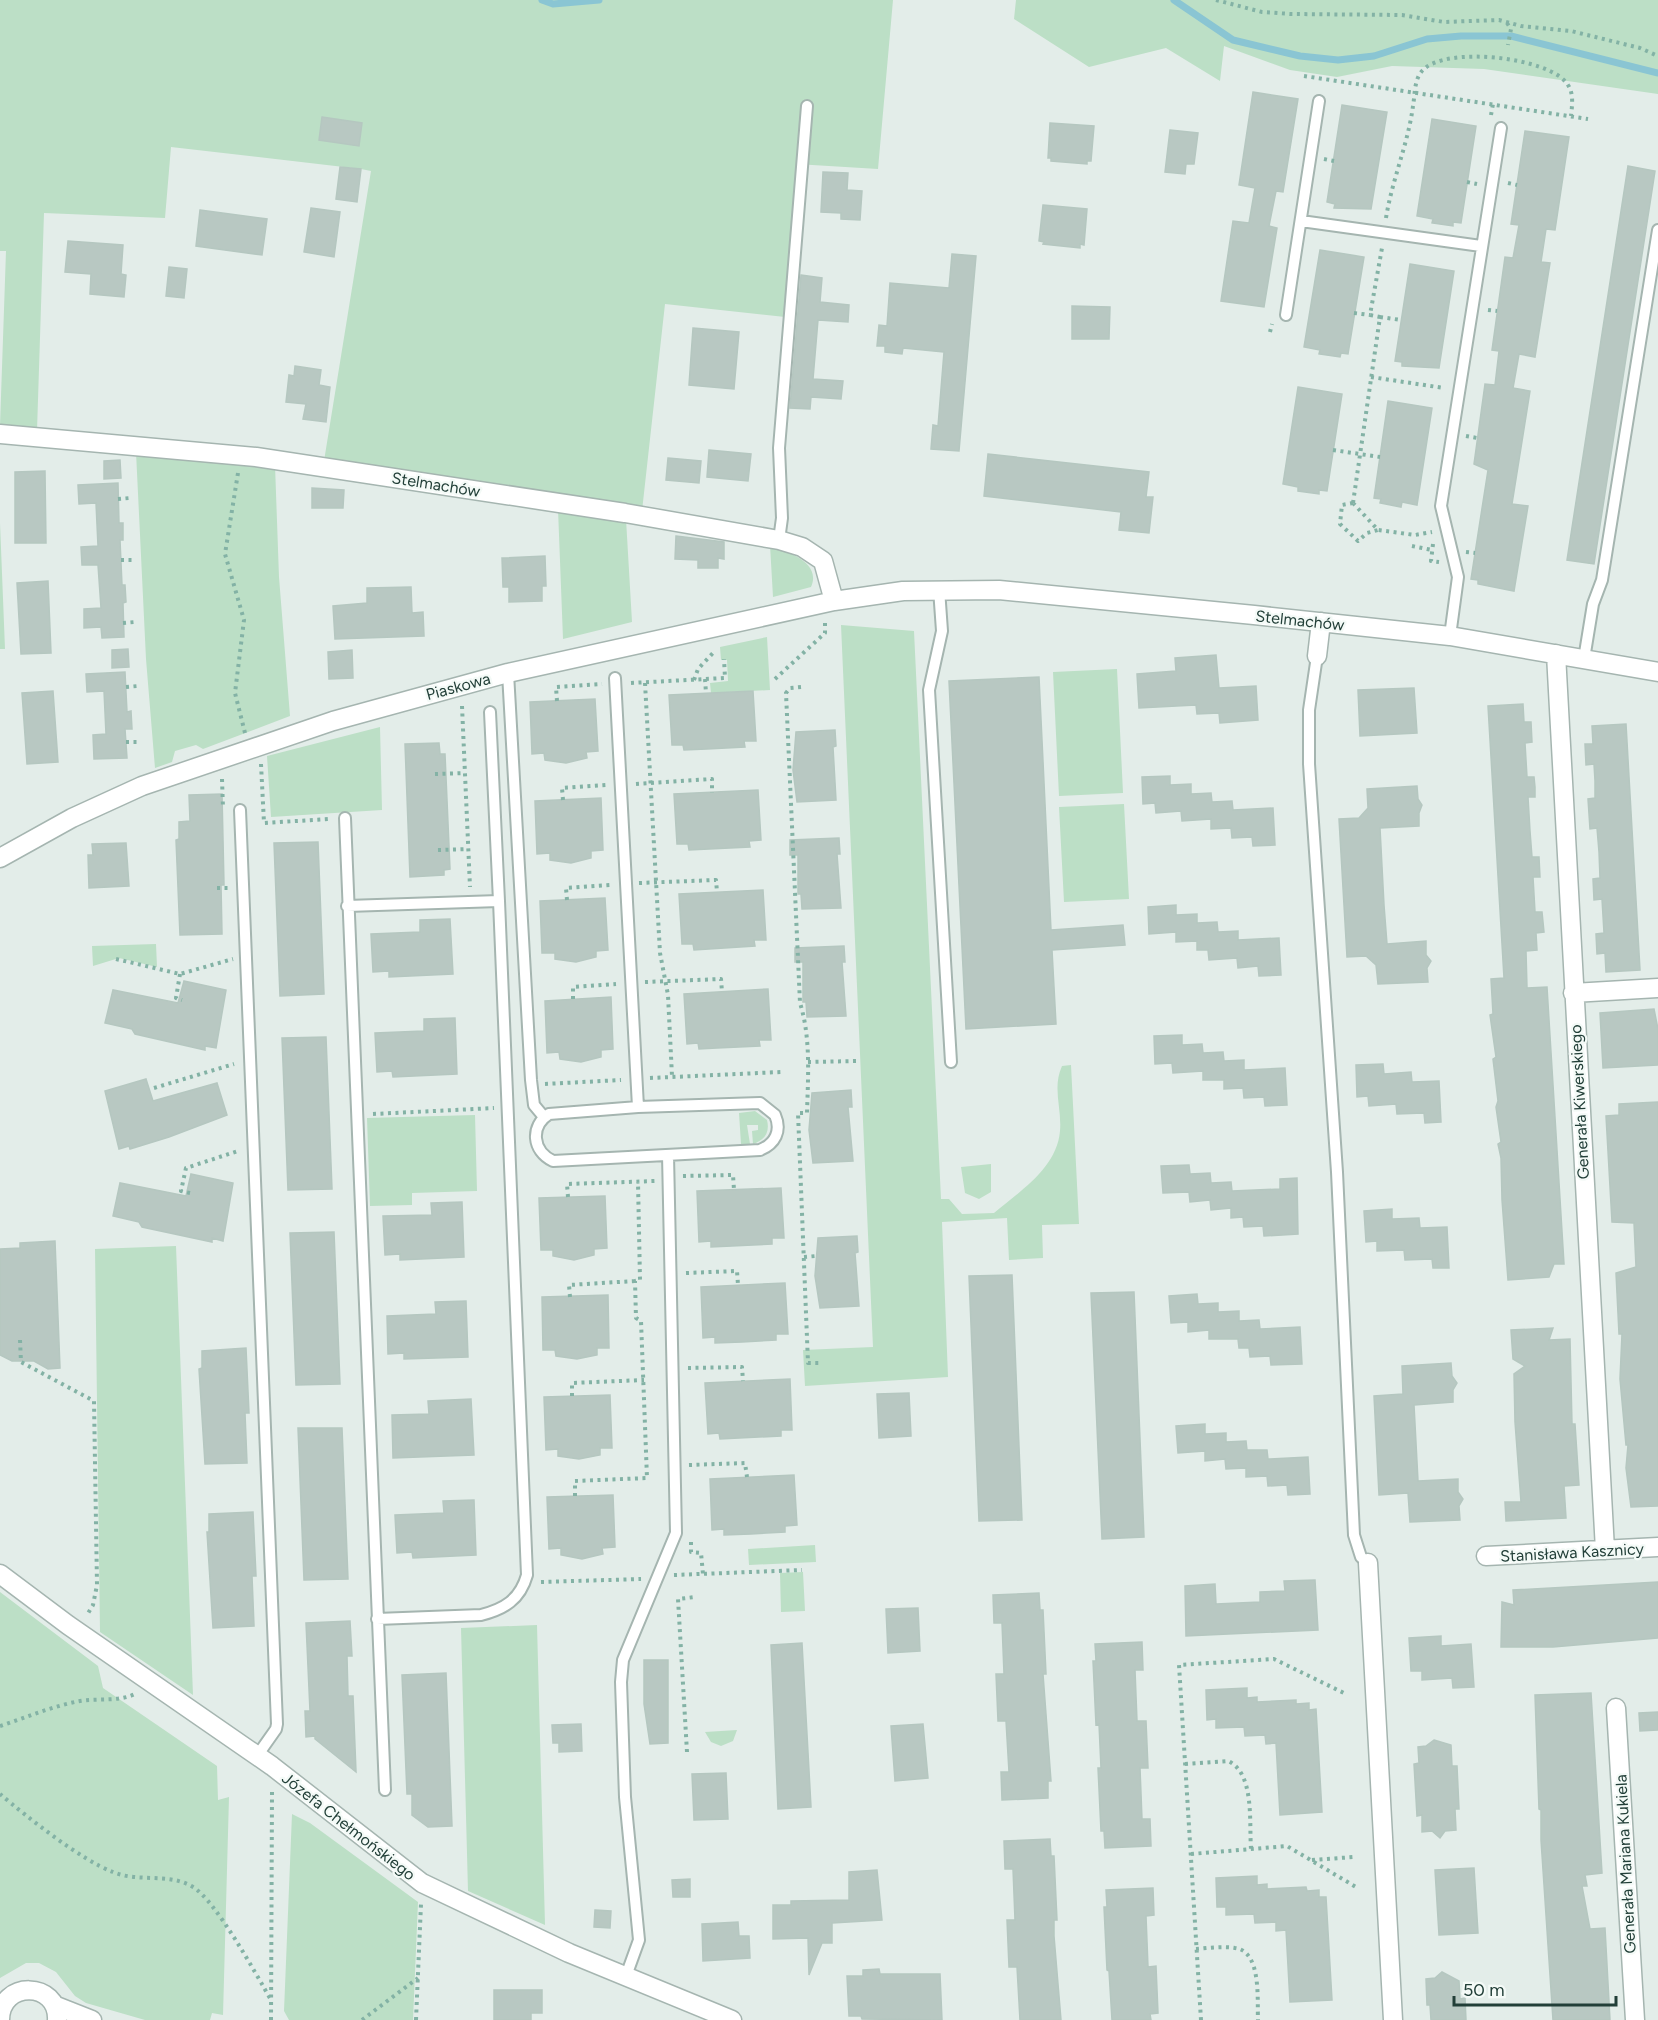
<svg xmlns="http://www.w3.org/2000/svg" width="1658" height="2020" font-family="Figtree,sans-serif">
<rect width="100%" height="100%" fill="#e3ede9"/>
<!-- green -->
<path fill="#bcdfc6" d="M0,0H893L878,169L796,164L785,317L665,304L642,511L324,461L371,171L361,169L171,147L165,218L44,213L37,431L0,426L6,251H0Z
M1016,0H1658V94L1484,69L1392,66L1337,77L1290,70L1224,46L1220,81L1166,48L1089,67L1014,19Z
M136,452L275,465L279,577L290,716L203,749L196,745L175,751L172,762L155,768L146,659Z
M558,509L626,519L632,622L563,639Z
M0,523L5,649H0Z
M770,545C787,552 822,562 811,587L773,597Z
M841,625L914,631L941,1199H949L962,1214L994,1213C1020,1191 1057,1168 1060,1131C1062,1108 1052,1088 1062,1066L1071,1065L1079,1224L1042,1225L1043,1258L1009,1260L1007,1218L942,1222L948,1377L805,1386L803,1350L873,1347Z
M767,637L770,690L711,693L710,683L728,681L727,660H721L720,647Z
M1117,669L1123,793L1059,796L1053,672Z
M380,727L382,810L271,817L267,756Z
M1124,804L1129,899L1064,902L1059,807Z
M156,944L157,967L119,958L93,966L92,946Z
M755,1111L767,1120C770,1132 765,1140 753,1144L752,1131L758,1130V1125H747L750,1144H741L739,1113Z
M475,1115L477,1191L412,1193V1205L370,1206L367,1118Z
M991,1164V1192L979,1199L965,1193L961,1167Z
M176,1246L193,1695L100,1632L95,1249Z
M815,1545L816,1562L749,1565L748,1549Z
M803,1572L805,1611L781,1612L780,1573Z
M0,1592L98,1666L103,1688L217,1766L218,1800L229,1797L223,2015L212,2013L210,2020H145L86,2003L75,1996L56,1972L39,1963H26L0,1978Z
M537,1625L545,1925L468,1891L461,1628Z
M737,1730L733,1741L721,1746L711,1742L705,1732Z
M292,1814L310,1823L418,1902L413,2020H289L284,2011Z"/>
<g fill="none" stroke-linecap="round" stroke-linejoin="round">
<!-- stream -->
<path stroke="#8ac5d3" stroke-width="7" d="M542,0L553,4L599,0
M1174,0L1233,40L1300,56L1338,60L1374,56L1427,39L1461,36H1511L1658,73"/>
</g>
<!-- building -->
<path fill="#b8c8c2" stroke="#b5c7c0" stroke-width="1.5" d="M1253,92L1298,99L1283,192L1276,191L1269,226L1277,228L1264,307L1221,301L1233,221L1249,223L1255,188L1239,185Z
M1342,105L1387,112L1371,209L1334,208L1335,204L1327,202Z
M322,117L362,123L359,146L319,140Z
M1432,119L1476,126L1461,223L1453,222V226L1432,223L1433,219L1417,216Z
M1050,123L1094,126L1091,161H1087V164L1051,161V158H1048Z
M1170,130L1198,133L1194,164H1186L1185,174L1165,172Z
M1525,131L1569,137L1555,230L1546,229L1541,262L1550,263L1535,357L1519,354L1513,388L1530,391L1512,504L1528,506L1514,591L1478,584V580L1471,579L1488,470L1474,464L1485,384L1495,385L1499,351L1492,350L1505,257L1513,258L1519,225L1511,224Z
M1628,166L1655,171L1594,564L1567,560Z
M340,167L361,169L357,202L336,199Z
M823,172L848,173L847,190L862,191L860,220L841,219V213L821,212Z
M1043,205L1087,209L1084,245L1080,244V248L1043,244L1044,242L1039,241Z
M311,208L340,212L334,257L304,252Z
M200,210L267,219L262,255L196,246Z
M68,241L123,245L121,274L126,275L124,297L90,294L91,274L65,272Z
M1320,250L1364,257L1348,354L1341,353L1340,357L1319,354L1320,350L1304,347Z
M952,254L976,256L959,451L931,449L933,425L938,426L944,352L903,348L902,354L885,352V346H877L879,325L887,326L890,283L949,288Z
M1410,264L1454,271L1439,368L1402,366V362L1395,361Z
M169,267L187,269L184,298L166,296Z
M801,275L822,278L820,302L849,305L848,322L818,320L813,379L843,381L841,399L811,397L810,409L790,408Z
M1072,306L1110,307L1109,339H1072Z
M693,328L739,332L734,389L689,385Z
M295,366L321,370L319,385L330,387L326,422L303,419L306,404L286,402L289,375L294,376Z
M1298,387L1342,394L1327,491L1319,490V494L1298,491V487L1283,484Z
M1388,401L1432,408L1417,505L1402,502L1401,507L1380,503L1381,499L1374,498Z
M709,450L751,454L748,481L707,477Z
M988,454L1149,472L1146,497H1153L1149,533L1119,530L1121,512L984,496Z
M668,458L701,461L699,483L666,480Z
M120,460L121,478L104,479V461Z
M45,471L46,543H15V472Z
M118,483L119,523H123V540H120L122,585H125L126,602L123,603L124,637L102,638L101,627L84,628V609L101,608L98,565H82L81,547L98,546L96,503L79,504L78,485Z
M312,488L344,490L343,508H312Z
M676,536L724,542V559L718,558V568H698V560L675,559Z
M545,556L546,586H542V601L509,602V587H503L502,558Z
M48,581L51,653L21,654L17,583Z
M411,587L412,613L423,612L424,636L335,639L333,606L367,603V588Z
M128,649L129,667L112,668V650Z
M352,650L353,678L329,679L328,652Z
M1216,655L1219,688L1256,686L1258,720L1220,723L1219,713L1197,714L1196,705L1139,708L1137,674L1176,671L1175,658Z
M125,672L127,712L131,711L132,729H125L127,758L94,759L93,735L106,734L104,691L87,692L86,674Z
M1039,677L1051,930L1123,925L1125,945L1052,950L1056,1024L966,1029L949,681Z
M1414,688L1417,733L1360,736L1358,690Z
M53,691L58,762L27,764L22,693Z
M753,691L756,741H744L745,747L707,749L684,750L683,745H672L669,695Z
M595,699L598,751L586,752L587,758L566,763L545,760L544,753L532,754L530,702Z
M1523,704L1524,722H1531L1532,742L1525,743L1527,777H1534L1535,787V797H1528L1530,831L1532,857H1539L1540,877H1533L1535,912H1542L1544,932L1536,933L1537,950L1526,951L1527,988L1547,987L1564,1264H1554L1549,1277L1508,1280L1502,1200L1501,1158L1498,1144L1501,1142L1496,1107L1498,1101L1493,1059L1496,1057L1490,1015L1493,1014L1491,979L1504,978L1488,706Z
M1626,724L1640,970L1606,972L1605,953L1597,954L1596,934L1604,933L1602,899L1594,900L1593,879L1600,878L1599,852L1597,828L1590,829L1588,799L1595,798V781L1594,764L1586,765L1585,744H1593L1592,726Z
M835,730L836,746L833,747L836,800L797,802L793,770L796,732Z
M439,743L440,754H445L450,869L444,870V875L410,877L405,744Z
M1170,776V785L1191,784V794L1211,793L1212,802L1232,801L1233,810L1273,808L1275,845L1253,846L1252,837L1232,838L1231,828L1211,829V819L1182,821L1181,811L1156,813L1155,803L1143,804L1142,777Z
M1417,786L1418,799L1422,805L1419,813V826L1380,828L1384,905L1387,944L1426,941V955L1431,961L1427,968L1428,982L1378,984L1376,965L1366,956L1347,957L1339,819L1359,818L1368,808L1367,789Z
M758,790L761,840L749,841L750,847L689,850L688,844H677L674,794Z
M222,794L224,885H221L222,934L180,935L176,840L179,839V822L190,821L189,795Z
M601,798L603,850L591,851V858L571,863L550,860V853L537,854L535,801Z
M839,838L840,854H837L841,908L802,909L801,894H798V855H790V840Z
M318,842L324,994L280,996L274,843Z
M126,843L129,886L89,888L88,855H93L92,844Z
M763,890L766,940H754L755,946L694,950L693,944H682L679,894Z
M605,898L608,950L596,951V957L576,962L555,959V953H542L540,901Z
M1176,905V915L1197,914V923L1217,922L1218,932L1238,931V940L1279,938L1281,975L1259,976L1258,966L1238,968L1237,958L1209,960L1208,950H1197V941L1176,942V932L1149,934L1148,907Z
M450,919L453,974L389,977V971L373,972L371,934L420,932V920Z
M844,946L845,962H842L846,1016L807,1017L806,1002H803V962H795V948Z
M184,981L226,990L216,1048L205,1046V1050L135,1034L132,1029L105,1023L113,990L178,1003Z
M768,989L771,1040H759L760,1046L717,1048L699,1049L698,1043L687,1044L684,994Z
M611,997L613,1049L601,1050V1057L581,1062L560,1059L559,1052L547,1053L545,1001Z
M1654,1009L1658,1029V1065L1603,1068L1600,1013Z
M455,1018L457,1074L393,1077L392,1071L377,1072L375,1033L424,1031V1019Z
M1182,1035V1045L1202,1044L1203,1053L1223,1052L1224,1061L1244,1060V1070L1285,1068L1287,1105L1265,1106L1264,1097L1244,1098L1243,1088L1224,1089V1080H1203V1071L1173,1073L1172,1063L1155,1064L1154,1036Z
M326,1037L332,1189L288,1190L282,1038Z
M1383,1064L1384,1074L1411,1072L1412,1082L1439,1081L1441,1122L1425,1123L1424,1113L1397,1114L1396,1104L1369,1106L1368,1096L1357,1097L1356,1065Z
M146,1079L153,1101L217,1083L227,1115L169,1137L130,1149L129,1146L119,1149L105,1091Z
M851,1090L852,1107H848L853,1161L813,1163L809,1130L812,1093Z
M1658,1102V1506L1631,1507L1626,1468L1628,1445H1626L1620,1379L1622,1334H1619L1616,1273L1636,1267L1634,1223L1612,1222L1606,1116L1619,1115V1104Z
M1189,1165L1190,1174L1210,1173L1211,1183L1231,1182L1232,1191L1280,1189V1179L1297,1178L1298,1234L1264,1236L1263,1226L1244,1227L1243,1217L1231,1218V1208L1211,1210L1210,1200L1190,1202L1189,1192L1163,1193L1161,1166Z
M191,1174L233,1183L223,1241L212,1238V1242L142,1227L139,1222L113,1216L120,1183L186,1196Z
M781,1188L784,1238H772V1244L753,1245L711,1247V1241L699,1242L697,1191Z
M605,1196L607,1248L594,1249V1255L574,1260L553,1256V1250H541L539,1198Z
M462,1202L464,1257L400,1260V1254L385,1255L383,1216L432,1215L431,1203Z
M1392,1209V1219L1419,1218L1420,1228L1447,1227L1449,1268H1433L1432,1259L1405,1260L1404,1250L1377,1251V1241L1366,1242L1364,1211Z
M334,1232L340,1384L296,1385L290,1233Z
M857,1236L858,1252L855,1253L859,1306L820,1308L815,1276L818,1238Z
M55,1241L60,1368L48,1369L34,1361H12L0,1355V1249L20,1248V1243Z
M1012,1275L1022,1520L979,1521L969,1276Z
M785,1283L788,1334H776V1340L742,1342L715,1343V1337L703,1338L701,1287Z
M1134,1292L1144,1537L1102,1539L1091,1293Z
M1197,1294L1198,1304L1218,1303V1312L1239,1311V1321L1259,1320L1260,1329L1300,1327L1302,1364L1271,1365L1270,1356L1250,1357L1249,1348H1239L1238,1339H1209V1330L1188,1332V1322L1171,1323L1169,1296Z
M608,1295L609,1348H597V1355L577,1359L556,1356L555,1350H543L542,1297Z
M466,1301L468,1357L404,1359V1353L388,1354L387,1316L436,1314L435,1302Z
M1553,1328L1549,1340L1570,1339L1572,1424H1575L1579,1485L1564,1486L1566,1518L1506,1521L1505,1502H1521L1515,1422L1514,1374L1525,1366L1513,1359L1511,1330Z
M246,1348L249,1413H245L247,1463L205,1464L199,1369L202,1368V1351Z
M1451,1363L1452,1376L1457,1383L1453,1390V1402L1414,1405L1418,1481L1458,1479V1492L1463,1499L1459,1506L1460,1520L1410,1522L1408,1493L1379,1495L1374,1396L1403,1394L1402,1366Z
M790,1379L792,1430H781V1436L720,1439L719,1433L708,1434L705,1383Z
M909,1393L911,1436L879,1438L877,1394Z
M610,1395L612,1448H600V1455L579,1459L558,1456V1449L546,1450L544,1397Z
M471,1399L474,1455L393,1458L392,1415L429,1414L428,1401Z
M1205,1424V1434L1226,1433V1442L1246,1441L1247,1450H1267L1268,1459L1308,1457L1310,1494L1288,1495L1287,1485L1268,1486L1267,1476L1246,1477V1468L1226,1469L1225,1459L1205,1461V1451L1178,1453L1176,1426Z
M298,1428H342L348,1579L304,1580Z
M794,1475L797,1525L785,1526V1532L751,1534L724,1535V1529L712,1530L710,1479Z
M613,1495L615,1547L602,1548L603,1554L582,1559L561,1555V1548L549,1549L547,1497Z
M474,1500L476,1555L413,1558L412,1552L397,1553L395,1515L444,1513L443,1501Z
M253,1512L256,1576H252L254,1626L213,1628L207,1532H209V1514Z
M1315,1580L1318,1630L1186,1636L1185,1586L1215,1584L1216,1604L1260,1602V1592L1285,1591L1284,1581Z
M1658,1582V1638L1553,1647H1501L1502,1602L1514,1605L1513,1590Z
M1039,1593L1040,1610H1043L1046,1674H1043L1051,1781H1048V1798L1002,1800L1001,1772H1009L1006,1721H998L996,1674H1004L1002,1623H994L993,1595Z
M918,1608L920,1651L888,1653L886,1609Z
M350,1621L352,1656H347L348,1696H353L356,1772L315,1739V1736L306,1737L305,1711H310L306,1623Z
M1441,1636V1646L1471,1644L1474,1687L1453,1688L1452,1678L1422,1680V1671H1411L1409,1638Z
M1142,1642L1143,1670H1135L1137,1721H1146L1148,1768H1140L1142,1819H1150L1151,1846L1105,1848L1104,1831H1101L1098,1768H1101L1099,1724L1096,1725L1093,1661H1096L1095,1644Z
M802,1643L811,1807L778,1809L771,1645Z
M644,1660H668V1743L650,1744L644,1704Z
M446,1673L452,1826L428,1827L412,1815V1794H407L402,1675Z
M1247,1688V1698L1257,1697V1702L1296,1700V1704L1309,1703V1710L1316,1709L1322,1812L1280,1815L1276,1743L1266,1744L1265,1735L1245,1736L1244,1727L1216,1728V1719L1207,1720L1206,1690Z
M1591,1693L1602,1873L1585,1875L1587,1886H1582L1590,1929L1605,1928L1610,2020H1553L1541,1840V1810L1539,1809L1535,1695Z
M1658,1712V1730L1640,1731L1639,1713Z
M581,1724L582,1751L559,1752V1743H553L552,1725Z
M923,1724L928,1778L895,1781L891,1726Z
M1434,1740L1451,1745L1452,1766H1457L1459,1809H1455L1456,1830L1445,1831L1440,1838L1432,1831L1422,1832V1815L1417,1816L1414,1764L1419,1763L1418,1747L1426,1746Z
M726,1773L728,1819L694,1820L692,1774Z
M1050,1839L1051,1856H1054L1057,1920H1054V1936L1061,2020H1020L1017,1967H1009L1007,1920H1015L1013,1869H1005L1004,1841Z
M1474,1868L1478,1933L1439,1935L1435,1870Z
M877,1870L882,1920L832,1923V1943H822L809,1975L808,1938L773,1939V1905H791V1901L849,1900V1872Z
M1257,1876V1885L1267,1884V1889L1306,1887L1307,1891L1319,1890V1897H1326L1332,2000L1290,2002L1286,1930L1276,1931V1922L1255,1923L1254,1914L1226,1915V1907H1217L1216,1878Z
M690,1879V1897H673L672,1880Z
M1153,1888L1154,1915L1146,1916L1148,1967L1156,1966L1158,2013L1150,2014L1151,2020H1112L1109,1971L1107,1970L1104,1907H1107L1106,1890Z
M595,1910L611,1911L610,1928L594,1927Z
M738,1922L739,1936H749L750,1958L703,1961L702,1924Z
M879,1969L880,1974H940L942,2020L862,2019L861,2016H849L847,1976H863V1970Z
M1442,1972L1459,1981L1460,1999L1465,1998L1466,2020H1431L1430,2005H1427L1426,1979L1435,1978Z
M494,1990H542V2013H531V2020H494Z"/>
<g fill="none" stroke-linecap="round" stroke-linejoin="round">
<!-- service casing -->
<g stroke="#a5b5b0" stroke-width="14">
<path id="service" d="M1301,221L1481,246
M1286,315L1319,101
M779,540L782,518L779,448L807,106
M939,589L942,631L929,690L951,1062
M1450,636L1458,577L1441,506L1501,128
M1317,656L1309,710V764L1337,1172L1354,1535L1361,1557L1368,1563
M1584,659L1593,604L1602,580L1658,230
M508,673L531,1080L534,1105L544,1117
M615,678L638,1107L549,1114C530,1126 532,1151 553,1161L760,1150C775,1144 782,1131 775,1115L760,1103L638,1107
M490,712L499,901
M240,810L277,1724L276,1729L257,1756
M345,818L385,1790
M347,906L499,901L527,1575C520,1600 504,1609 481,1615L377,1619
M626,1976L639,1940L625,1797L621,1682L623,1660L676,1533L668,1155"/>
</g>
<!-- minor casing -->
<g stroke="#a5b5b0" stroke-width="21">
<path id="minor" d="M0,434L256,457L625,513L779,540L802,547L823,561L834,601
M1556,654L1605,1550
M1317,656L1321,622
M0,858L72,818L142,786L333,721L508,673L834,601L903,591L999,590L1254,615L1450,636L1658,672
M1573,993L1658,988
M1486,1556L1658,1547
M1368,1563L1393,2020
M0,1574L68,1625L272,1766L422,1883L569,1953L732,2020
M1616,1708L1635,2020
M54,2005L92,2020
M0,2020C0,1980 59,1981 57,2020"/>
</g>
<!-- path -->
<path stroke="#83b2a5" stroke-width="4" stroke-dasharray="3 4.5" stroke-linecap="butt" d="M1216,0L1262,12L1291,14L1402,15L1444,22L1499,20L1521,26L1571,31L1640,48L1658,56
M1507,23L1511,29L1508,45
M1304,76L1588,119
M1491,115L1493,104
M1324,159L1334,161
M1467,182L1477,184
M1508,183L1517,185
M1386,218C1392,180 1408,144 1413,106C1415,95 1414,80 1422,71C1444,45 1551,57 1568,85C1574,94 1572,106 1571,116
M1488,310L1497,311
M1354,313L1370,315
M1380,317L1401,320
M1270,332L1272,324
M1371,377L1444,388
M1466,436L1477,438
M1333,450L1380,457
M238,473L225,554L244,620L235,693L245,733
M118,499L130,498
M1353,503L1380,317L1370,315L1382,248
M1353,503L1378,530L1415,535L1432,532
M1353,503L1342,505L1340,524L1358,541L1367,533L1378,530
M1433,544L1431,561L1439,562
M1412,546L1432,550
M1466,552L1475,553
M121,560H132
M123,623L135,622
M705,679L706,693
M775,679L825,633V621
M694,680L698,669L713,653
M631,683L725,678L724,659
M645,683L660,953L668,995L672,1076
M126,687L138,686
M801,687L790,688L786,693L800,1003C811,1038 808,1077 807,1113H798L808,1363H819
M557,701L556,687L602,684
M462,706L470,887
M126,742H138
M261,764L264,823L329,819
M435,774L465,773
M222,779L223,808
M636,784L712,779V793
M563,800L562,788L607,785
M438,850L468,849
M639,883L716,880L717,892
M217,888H228
M567,900L566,888L611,885
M116,959L180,974L233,959
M180,974L176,998L182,1000
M645,982L721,979L722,992
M573,999V987L616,984
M808,1062L859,1061
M650,1078L781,1072
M545,1084L621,1080
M154,1088L234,1064
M373,1114L494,1108
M683,1176L733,1175L734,1190
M190,1193L181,1191L186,1168L238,1151
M568,1197L567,1184L655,1181
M804,1257L816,1256
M686,1273L737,1271L738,1285
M570,1297L569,1285L635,1281
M20,1340L21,1362L94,1401L97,1585L93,1605L87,1615
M688,1368L742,1367L743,1381
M572,1396V1383L644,1380
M689,1465L745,1463L747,1477
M575,1496V1481L647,1478L641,1321L636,1318L635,1281L640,1280L638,1182
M691,1542V1552L701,1553L703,1574
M674,1575L802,1570
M541,1582L641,1579
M0,1726C27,1717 53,1706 80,1701C99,1698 118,1702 135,1694
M687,1752L678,1599L695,1597
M1185,1764L1228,1761C1255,1773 1249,1823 1251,1849
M0,1794C27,1817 81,1860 113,1872C139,1883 168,1872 193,1887C216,1901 256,1974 271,2000
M1191,1854L1287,1846L1356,1887
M1312,1860L1354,1857
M1196,1949C1209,1948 1223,1946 1235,1948C1262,1951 1257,2001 1258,2020
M271,2020L272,1791
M362,2020L418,1978
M416,2020L421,1904
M1201,2020L1179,1665L1274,1659L1346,1694"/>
<!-- service -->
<use href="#service" stroke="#fff" stroke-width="10"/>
<!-- minor -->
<use href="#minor" stroke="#fff" stroke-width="18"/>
</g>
<g text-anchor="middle" stroke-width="4.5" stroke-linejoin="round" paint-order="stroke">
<!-- street labels -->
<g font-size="16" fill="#223f38" stroke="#f4faf7">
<text transform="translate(436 484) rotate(9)" y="6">Stelmachów</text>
<text transform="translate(1300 620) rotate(6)" y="6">Stelmachów</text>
<text transform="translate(458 686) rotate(-15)" y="6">Piaskowa</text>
<text transform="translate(1579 1102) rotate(-93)" y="6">Generała Kiwerskiego</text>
<text transform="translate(1572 1552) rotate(-3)" y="6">Stanisława Kasznicy</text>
<text transform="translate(349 1826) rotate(38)" y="6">Józefa Chełmońskiego</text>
<text transform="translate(1625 1864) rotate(-93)" y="6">Generała Mariana Kukiela</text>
</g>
</g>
<!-- scale -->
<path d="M1454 1996v9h162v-9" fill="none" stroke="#223f38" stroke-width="3"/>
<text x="1463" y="1996" font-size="18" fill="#223f38" stroke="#f4faf7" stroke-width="4.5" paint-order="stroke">50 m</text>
</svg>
